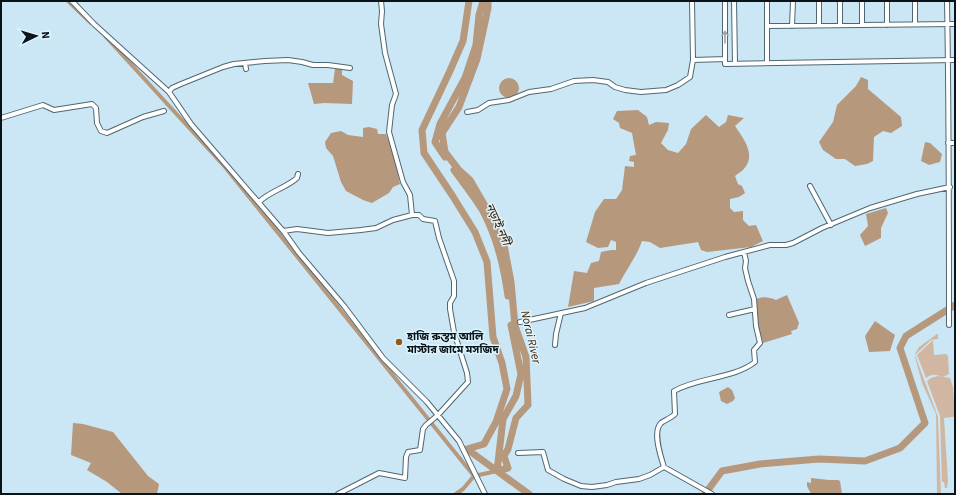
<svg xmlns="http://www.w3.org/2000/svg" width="956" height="495" font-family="'Source Sans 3','Noto Sans Bengali',sans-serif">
<rect width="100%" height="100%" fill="#cbe7f5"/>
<!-- green -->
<path fill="#d1b7a1" d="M937,334H938V339L931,340L915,355L938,417L941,494H937L936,414L922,383L915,357V354L919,347Z
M933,340L934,355L946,354L948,356L949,374L943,377C936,375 933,373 926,378L917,355Z
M938,376L950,378L953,387L955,414L953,417L944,418L948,481L947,488H945L944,482H942L940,416L927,381L931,378Z"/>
<!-- water -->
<path fill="#b6987d" d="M335,69H342V75L353,81L352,104L324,103L314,104L308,83H333Z
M861,77L868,80V89L901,117L902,126L891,133L883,131L874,137L873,161L867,164L855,166L845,159H836L823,150L819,142L833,122L837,105L856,86Z
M499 88a10 10 0 1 1 20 0a10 10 0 1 1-20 0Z
M638,110L647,117L649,125L656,122L669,123L668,130L661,143L668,150L678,153L686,144L691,129L706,115L719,127L726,122L728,115L744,118L735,126C744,139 757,156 743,170C741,172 737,174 735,176L738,184L742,186L745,193L739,197L730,199V208L734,212L743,211V220L749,226L756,225L763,241L751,247L707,252L701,250L698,242L660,248L650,242L642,241C637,256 626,270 619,284L594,288V301L568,307L574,271L587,273L591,263L599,261L601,252L611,250H616V242L611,240L608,247L598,248L586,242L595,212L604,199H616L622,190L625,166L634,167V162L629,161L630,156L636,155L632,133L620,128L619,123L613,119L617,111Z
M369,127L377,129L378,134H386L393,152L400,184L393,187L389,193L372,203L363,200L346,191L341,182L333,156L326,148L325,142L331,133L341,131L348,135L363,137V128Z
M925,142L930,143L942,154L940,162L929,165L921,161Z
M886,208L888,213L881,228V238L865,246L860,235L868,226L866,214Z
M787,295L799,323L797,329L791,331L792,334L763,343L757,323L758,312L755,300C761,296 769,297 776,300Z
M875,321L895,335L890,351L869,352L865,336Z
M728,387L732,390L735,398L733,401L727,404L721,401L719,392Z
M73,423L83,424L113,432L148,476L159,484L157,494H122L107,482L87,470L91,463L71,455Z
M811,478L829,480H838L840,481L842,494H811L807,486V482L811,483Z"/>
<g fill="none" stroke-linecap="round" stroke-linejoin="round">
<!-- canal -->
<path stroke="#b6987d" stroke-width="4" d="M68,1L91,23
M106,37L225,167L474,476
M456,494L463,489L474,476L497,471"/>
<!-- river -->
<path stroke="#b6987d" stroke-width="7" d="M469,1L463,41L449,73L422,130L424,153L452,195L475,232L487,262L493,337L502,363L507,389L496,422L484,444L467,449L497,471L508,468L504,456L508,449L516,418L528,405L526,357L515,326L511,282L504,245L488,211L470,180L458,169L445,152L442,133L459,107L477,59L488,8V1
M445,157L435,142L440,124L465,78L476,45L479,15L483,1
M454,170C464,184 474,196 483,211C497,237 504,267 508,296
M511,325L521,374L516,396L503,419L497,471L529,494
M705,494L722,471L760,464L819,459L865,461L900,448L925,423L900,348L906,336L955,305"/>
<!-- minor casing -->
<g stroke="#4f6773" stroke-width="6">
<path id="minor" d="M72,1L94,24L169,92L191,124L284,232L299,253L344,306L383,358L427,402L459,441L485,494
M725,1V64L955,60
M734,1L735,64
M767,1V63
M840,1V25
M887,1V25
M915,1V24
M947,1C949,109 949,217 949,325
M819,25V1
M862,25V1
M767,26L955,24
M792,26L793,1
M693,60L725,59
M245,63L246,69
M169,92L172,88L181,84L223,67L234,64L265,61L288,60L302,62L313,65H328L350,68
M467,112L478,110L489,103L509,100L529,92L551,89L574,81L593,80L608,82L615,87L625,90L641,92L666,90L678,85L690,77L693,60L692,1
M1,118L43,105L54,110L92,104L96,108L97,123L101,131L107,133L143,117L164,111
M948,143H955
M810,186L831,225
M259,202C270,191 286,188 297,178L298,174
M283,231L297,229L328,233L361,230L376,228L393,220L412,215
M729,315L755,309
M520,322L585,308L646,283L725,257L770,245H786L793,243L822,228L870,208L917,194L950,187
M555,345L556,334L561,313
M518,453L543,452L548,470L564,479L581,486L592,487L607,485L616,482L639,479L650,475L664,467L712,494
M664,467C661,457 652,432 661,423C665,420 671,418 675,414L674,391C699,377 733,379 755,362L754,350L760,343L756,326L754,299L748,281L745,268L746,261L744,252
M338,494L379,473L405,478L406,457L408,452L420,450L423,429L426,425L438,415L468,382L467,373L454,332L450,309V303L454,296V281L439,238L435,221L423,219L419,215H412L410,195L403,182L389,132L392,105L396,94L385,53L381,24L382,11L381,1"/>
</g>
<!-- minor -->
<use href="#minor" stroke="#fff" stroke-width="4"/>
</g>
<!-- one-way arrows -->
<defs><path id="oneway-shaft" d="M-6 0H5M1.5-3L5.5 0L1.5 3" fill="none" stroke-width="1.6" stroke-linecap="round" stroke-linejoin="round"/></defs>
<use stroke="#9da1a3" href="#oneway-shaft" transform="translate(725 37) rotate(-90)"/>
<!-- markers -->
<circle fill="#945a18" stroke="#ddf4ff" stroke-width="1.5" cx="399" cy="342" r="4"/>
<g text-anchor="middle" stroke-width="3" stroke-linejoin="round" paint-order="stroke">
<!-- poi labels -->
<g font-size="11" font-weight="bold" fill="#0a1418" stroke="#ddf4ff" text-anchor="start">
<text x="407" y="340">হাজি রুস্তম আলি<tspan x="407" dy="13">মাস্টার জামে মসজিদ</tspan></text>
</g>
<!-- water labels -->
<g font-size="12" font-style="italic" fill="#402100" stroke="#ddf4ff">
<text transform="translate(498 224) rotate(66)" y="4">নড়াই নদী</text>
<text transform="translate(531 337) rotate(77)" y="4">Norai River</text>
</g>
</g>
<!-- border -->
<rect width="956" height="495" fill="none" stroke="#0a1418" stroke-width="4"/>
<!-- north arrow -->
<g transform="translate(36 36) rotate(85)" stroke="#ddf4ff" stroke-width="3" paint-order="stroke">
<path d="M0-3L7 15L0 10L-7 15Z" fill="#0a1418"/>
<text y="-6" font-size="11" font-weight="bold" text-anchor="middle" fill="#0a1418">N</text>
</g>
</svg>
